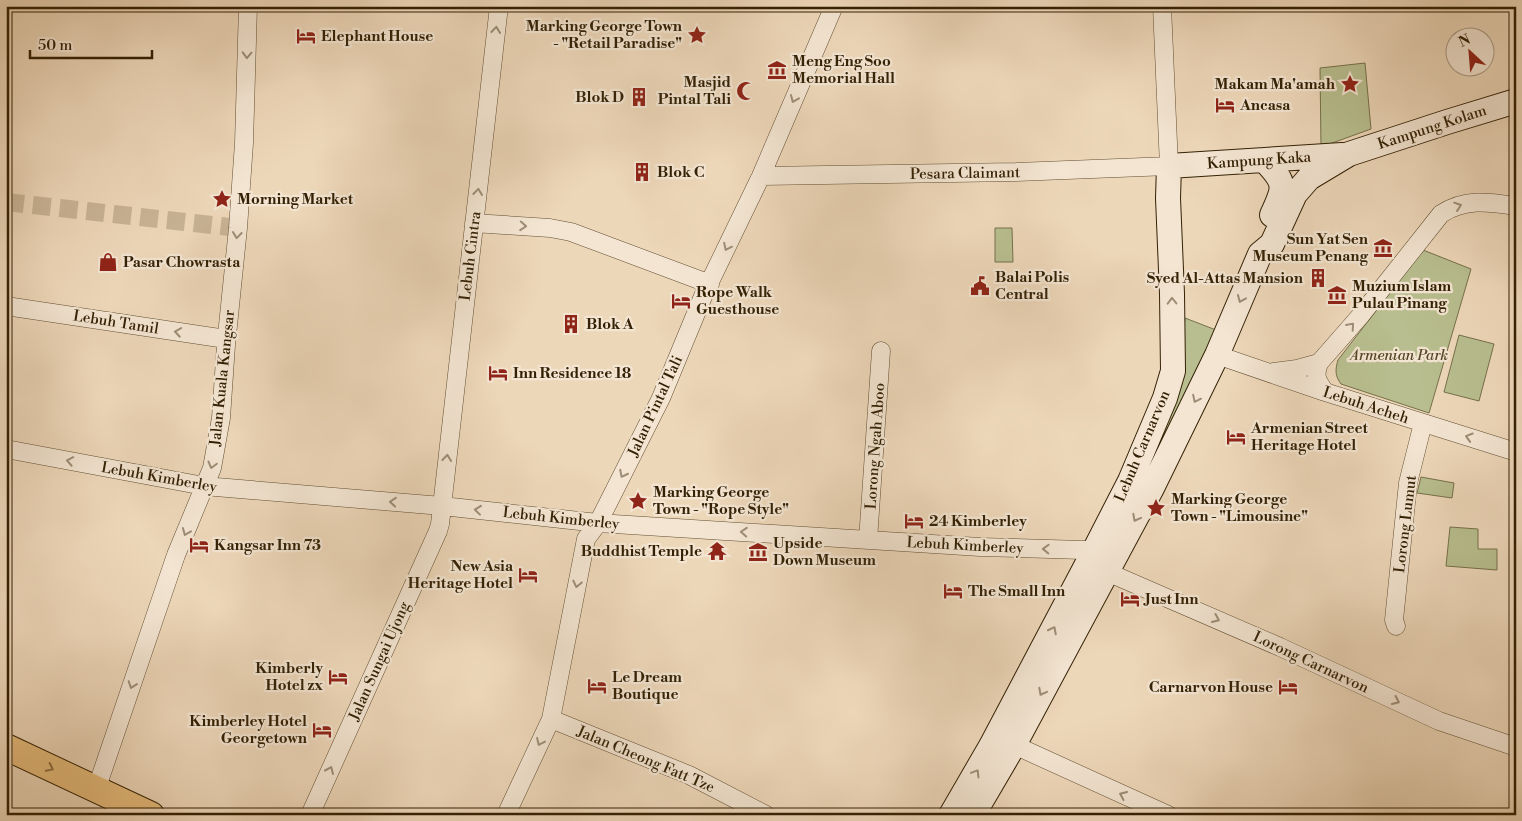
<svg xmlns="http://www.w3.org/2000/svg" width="1522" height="821" font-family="'Libre Bodoni',serif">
<rect width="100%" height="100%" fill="#edd7b9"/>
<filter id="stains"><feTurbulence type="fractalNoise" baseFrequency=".004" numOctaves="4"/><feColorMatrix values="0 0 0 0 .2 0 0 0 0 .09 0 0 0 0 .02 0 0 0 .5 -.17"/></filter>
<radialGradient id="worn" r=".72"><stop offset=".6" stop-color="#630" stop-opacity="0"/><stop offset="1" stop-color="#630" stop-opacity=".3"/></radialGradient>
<!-- green -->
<path fill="#b8be8f" stroke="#76704a" d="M1365,63L1371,129L1321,147L1320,68Z
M995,228H1012L1013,262H995Z
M1423,250L1471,269L1429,413L1341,384C1335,376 1335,370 1338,360Z
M1185,318L1216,330L1160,456L1155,454L1168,420L1180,374Z
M1459,335L1494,344L1479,401L1444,392Z
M1421,477L1454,483L1452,498L1417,493Z
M1450,527L1478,529V549H1497V570L1446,566Z"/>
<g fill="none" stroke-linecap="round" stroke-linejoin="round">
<!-- minor-tunnel -->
<path stroke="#c8b395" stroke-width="18" stroke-dasharray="18 9" stroke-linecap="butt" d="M6,202L238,228"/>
<!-- minor casing -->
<g stroke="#624e32" stroke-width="19">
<path id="minor" d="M761,176L1016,172L1169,166L1162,6
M474,223L550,228L571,232L710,284
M6,306L226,339
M1217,355L1325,392L1516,452
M1274,372L1297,369L1319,363
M1325,392C1317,380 1314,377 1319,363L1361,315L1441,214C1465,198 1489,202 1516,206
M6,449L204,486L442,506L598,523L980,547L1083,550L1104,549
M868,540L881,351
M1107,572L1280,647L1439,721L1516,747
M1396,626L1394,620L1408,483L1423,423
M551,719L689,775L766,815
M1014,745L1168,815
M96,790L176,555L212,468L221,418L226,345L238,228L244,143L248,6
M310,815L438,531L440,524L499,6
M506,815L551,719L586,539L598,523L661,398L704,294L761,176L834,6"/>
</g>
<!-- secondary casing -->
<g stroke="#342105" stroke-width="26">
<path id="secondary" d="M1264,160C1287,184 1285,187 1272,215
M951,815L991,746L1095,549L1130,481L1165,398L1173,371L1172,294L1168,198L1169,166L1342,155
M973,815L1014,745L1152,488L1217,355L1260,254L1272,244L1295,194L1309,178L1349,154L1447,122L1516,101"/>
</g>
<!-- primary casing -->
<g stroke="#342105" stroke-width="28">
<path id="primary" d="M6,747L151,815"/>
</g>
<!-- minor -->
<use href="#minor" stroke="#f3e5d2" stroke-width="18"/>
<!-- secondary -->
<use href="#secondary" stroke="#f3e5d2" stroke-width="24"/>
<!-- primary -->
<use href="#primary" stroke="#e6bc7c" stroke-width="26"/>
</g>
<!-- one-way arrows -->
<defs><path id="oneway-chevron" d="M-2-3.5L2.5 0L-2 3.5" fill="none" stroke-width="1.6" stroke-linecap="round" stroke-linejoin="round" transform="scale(1.25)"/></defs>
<g stroke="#9d8d76">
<use href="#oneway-chevron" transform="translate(496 30) rotate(-84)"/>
<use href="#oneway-chevron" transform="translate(247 55) rotate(92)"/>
<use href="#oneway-chevron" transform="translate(794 99) rotate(113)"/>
<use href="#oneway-chevron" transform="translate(478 192) rotate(-83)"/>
<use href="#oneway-chevron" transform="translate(1458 206) rotate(-19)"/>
<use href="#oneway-chevron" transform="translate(523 226) rotate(4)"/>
<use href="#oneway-chevron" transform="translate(237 235) rotate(96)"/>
<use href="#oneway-chevron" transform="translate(727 247) rotate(116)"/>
<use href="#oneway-chevron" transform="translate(1241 299) rotate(113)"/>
<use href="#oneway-chevron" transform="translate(1172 301) rotate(-91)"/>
<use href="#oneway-chevron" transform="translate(1351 326) rotate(-49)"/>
<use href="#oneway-chevron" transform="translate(178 332) rotate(-171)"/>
<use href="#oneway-chevron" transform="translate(1196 399) rotate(116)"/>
<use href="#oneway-chevron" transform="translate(1469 437) rotate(-163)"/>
<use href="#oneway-chevron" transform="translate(447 458) rotate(-84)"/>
<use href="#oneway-chevron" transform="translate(70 461) rotate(-169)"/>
<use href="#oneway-chevron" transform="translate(212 465) rotate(105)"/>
<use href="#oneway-chevron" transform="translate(623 474) rotate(117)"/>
<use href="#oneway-chevron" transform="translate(393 502) rotate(-175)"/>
<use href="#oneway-chevron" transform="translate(478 510) rotate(-174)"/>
<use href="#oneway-chevron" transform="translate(1136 518) rotate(118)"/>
<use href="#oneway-chevron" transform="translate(186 532) rotate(112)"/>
<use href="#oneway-chevron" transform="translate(744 532) rotate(-176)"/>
<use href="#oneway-chevron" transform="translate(1046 549) rotate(-178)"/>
<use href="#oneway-chevron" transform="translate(577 584) rotate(102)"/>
<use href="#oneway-chevron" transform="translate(1216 619) rotate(24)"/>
<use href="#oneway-chevron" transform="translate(1053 630) rotate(-63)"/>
<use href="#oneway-chevron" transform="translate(132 685) rotate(109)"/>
<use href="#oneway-chevron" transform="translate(1042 692) rotate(118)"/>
<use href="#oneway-chevron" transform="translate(1396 701) rotate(25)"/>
<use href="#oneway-chevron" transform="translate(540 742) rotate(115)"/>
<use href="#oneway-chevron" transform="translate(330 770) rotate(-66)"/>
<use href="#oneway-chevron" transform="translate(976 773) rotate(-59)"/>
<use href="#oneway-chevron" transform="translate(1123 795) rotate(-156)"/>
</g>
<use stroke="#8d6e40" href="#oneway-chevron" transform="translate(50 768) rotate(26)"/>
<!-- icons -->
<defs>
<g id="sight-bare" transform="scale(1.5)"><path d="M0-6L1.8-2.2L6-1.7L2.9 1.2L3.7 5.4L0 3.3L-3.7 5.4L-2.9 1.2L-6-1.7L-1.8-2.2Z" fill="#8f2418" stroke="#f3e5d2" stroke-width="2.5" paint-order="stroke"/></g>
<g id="hotel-bare" transform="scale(1.5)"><path d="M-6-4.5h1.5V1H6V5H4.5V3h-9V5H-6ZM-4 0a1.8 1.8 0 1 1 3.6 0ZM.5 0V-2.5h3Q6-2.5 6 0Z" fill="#8f2418" stroke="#f3e5d2" stroke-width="2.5" paint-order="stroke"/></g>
<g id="museum-bare" transform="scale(1.5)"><path d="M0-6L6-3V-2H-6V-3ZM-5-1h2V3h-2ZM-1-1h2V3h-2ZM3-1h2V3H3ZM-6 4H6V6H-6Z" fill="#8f2418" stroke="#f3e5d2" stroke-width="2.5" paint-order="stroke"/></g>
<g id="mosque-bare" transform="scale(1.5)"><path d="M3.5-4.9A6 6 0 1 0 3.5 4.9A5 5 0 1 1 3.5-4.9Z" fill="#8f2418" stroke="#f3e5d2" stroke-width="2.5" paint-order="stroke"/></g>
<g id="building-bare" transform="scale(1.5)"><path d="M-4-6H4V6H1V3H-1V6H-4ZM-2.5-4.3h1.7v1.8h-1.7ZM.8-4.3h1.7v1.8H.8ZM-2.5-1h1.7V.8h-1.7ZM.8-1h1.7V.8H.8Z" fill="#8f2418" stroke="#f3e5d2" stroke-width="2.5" paint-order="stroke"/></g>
<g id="shop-bare" transform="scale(1.5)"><path d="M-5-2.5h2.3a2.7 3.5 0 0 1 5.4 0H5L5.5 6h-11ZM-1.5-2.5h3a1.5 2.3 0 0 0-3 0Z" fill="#8f2418" stroke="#f3e5d2" stroke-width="2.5" paint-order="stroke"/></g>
<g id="civic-bare" transform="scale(1.5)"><path d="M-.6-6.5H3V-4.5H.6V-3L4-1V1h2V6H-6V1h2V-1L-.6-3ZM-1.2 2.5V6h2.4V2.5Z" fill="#8f2418" stroke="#f3e5d2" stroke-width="2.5" paint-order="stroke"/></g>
<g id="temple-bare" transform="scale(1.5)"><path d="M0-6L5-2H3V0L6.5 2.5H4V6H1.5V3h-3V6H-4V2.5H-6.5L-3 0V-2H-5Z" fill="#8f2418" stroke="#f3e5d2" stroke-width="2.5" paint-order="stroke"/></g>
</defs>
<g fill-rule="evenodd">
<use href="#sight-bare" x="697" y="35"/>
<use href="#hotel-bare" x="306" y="36"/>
<use href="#museum-bare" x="777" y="70"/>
<use href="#sight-bare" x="1350" y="84"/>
<use href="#mosque-bare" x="746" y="91"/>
<use href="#building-bare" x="639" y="97"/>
<use href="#hotel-bare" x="1225" y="105"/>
<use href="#building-bare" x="642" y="172"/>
<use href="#sight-bare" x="222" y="199"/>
<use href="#museum-bare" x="1383" y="248"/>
<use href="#shop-bare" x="108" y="262"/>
<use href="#building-bare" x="1318" y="278"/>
<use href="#civic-bare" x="980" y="286"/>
<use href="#museum-bare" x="1337" y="295"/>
<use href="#hotel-bare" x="681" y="301"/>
<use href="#building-bare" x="571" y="324"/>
<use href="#hotel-bare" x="498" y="373"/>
<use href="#hotel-bare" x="1236" y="437"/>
<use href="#sight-bare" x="638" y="501"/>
<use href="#sight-bare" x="1156" y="508"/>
<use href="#hotel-bare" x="914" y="521"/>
<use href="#hotel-bare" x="199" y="545"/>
<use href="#temple-bare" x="717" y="551"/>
<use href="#museum-bare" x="758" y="552"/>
<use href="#hotel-bare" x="528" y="575"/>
<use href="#hotel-bare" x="953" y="591"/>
<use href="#hotel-bare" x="1130" y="599"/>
<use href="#hotel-bare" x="338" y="677"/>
<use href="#hotel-bare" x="597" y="686"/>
<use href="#hotel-bare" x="1288" y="687"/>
<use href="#hotel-bare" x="322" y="730"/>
</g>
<g text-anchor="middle" stroke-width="4.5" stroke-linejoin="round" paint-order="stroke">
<!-- poi labels -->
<g font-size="15" font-weight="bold" fill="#342105" stroke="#f3e5d2" text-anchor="start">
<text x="682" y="31" text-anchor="end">Marking George Town<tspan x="682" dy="17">- "Retail Paradise"</tspan></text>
<text x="321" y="41">Elephant House</text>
<text x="792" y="66">Meng Eng Soo<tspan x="792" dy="17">Memorial Hall</tspan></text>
<text x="731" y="87" text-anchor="end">Masjid<tspan x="731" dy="17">Pintal Tali</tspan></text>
<text x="1335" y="89" text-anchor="end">Makam Ma'amah</text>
<text x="624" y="102" text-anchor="end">Blok D</text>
<text x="1240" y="110">Ancasa</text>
<text x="657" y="177">Blok C</text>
<text x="237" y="204">Morning Market</text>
<text x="1368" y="244" text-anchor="end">Sun Yat Sen<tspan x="1368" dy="17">Museum Penang</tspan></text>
<text x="123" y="267">Pasar Chowrasta</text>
<text x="995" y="282">Balai Polis<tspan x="995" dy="17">Central</tspan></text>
<text x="1303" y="283" text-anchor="end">Syed Al-Attas Mansion</text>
<text x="1352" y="291">Muzium Islam<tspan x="1352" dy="17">Pulau Pinang</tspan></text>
<text x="696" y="297">Rope Walk<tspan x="696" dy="17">Guesthouse</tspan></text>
<text x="586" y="329">Blok A</text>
<text x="513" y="378">Inn Residence 18</text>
<text x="1251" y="433">Armenian Street<tspan x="1251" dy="17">Heritage Hotel</tspan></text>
<text x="653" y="497">Marking George<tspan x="653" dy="17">Town - "Rope Style"</tspan></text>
<text x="1171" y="504">Marking George<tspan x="1171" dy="17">Town - "Limousine"</tspan></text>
<text x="929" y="526">24 Kimberley</text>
<text x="773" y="548">Upside<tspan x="773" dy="17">Down Museum</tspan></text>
<text x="214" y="550">Kangsar Inn 73</text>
<text x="702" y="556" text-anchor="end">Buddhist Temple</text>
<text x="513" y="571" text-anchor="end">New Asia<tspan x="513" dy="17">Heritage Hotel</tspan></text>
<text x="968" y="596">The Small Inn</text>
<text x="1145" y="604">Just Inn</text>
<text x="323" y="673" text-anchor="end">Kimberly<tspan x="323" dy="17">Hotel zx</tspan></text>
<text x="612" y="682">Le Dream<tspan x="612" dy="17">Boutique</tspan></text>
<text x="1273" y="692" text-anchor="end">Carnarvon House</text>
<text x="307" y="726" text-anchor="end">Kimberley Hotel<tspan x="307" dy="17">Georgetown</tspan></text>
</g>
<!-- street labels -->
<g font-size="15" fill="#342105" stroke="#f3e5d2">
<text transform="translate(1432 127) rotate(-18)" y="5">Kampung Kolam</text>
<text transform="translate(1259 160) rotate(-4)" y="5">Kampung Kaka</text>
<text transform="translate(965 173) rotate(-1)" y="5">Pesara Claimant</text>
<text transform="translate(470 256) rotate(-83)" y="5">Lebuh Cintra</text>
<text transform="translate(116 322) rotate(9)" y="5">Lebuh Tamil</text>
<text transform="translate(222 378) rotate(-84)" y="5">Jalan Kuala Kangsar</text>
<text transform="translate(1366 405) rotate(18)" y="5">Lebuh Acheh</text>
<text transform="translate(655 406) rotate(-65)" y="5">Jalan Pintal Tali</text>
<text transform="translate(875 446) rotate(-86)" y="5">Lorong Ngah Aboo</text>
<text transform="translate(1142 446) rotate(-67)" y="5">Lebuh Carnarvon</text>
<text transform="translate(159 477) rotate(10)" y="5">Lebuh Kimberley</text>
<text transform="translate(561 518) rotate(6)" y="5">Lebuh Kimberley</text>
<text transform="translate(1405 524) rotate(-83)" y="5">Lorong Lumut</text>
<text transform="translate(965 545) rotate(3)" y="5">Lebuh Kimberley</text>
<text transform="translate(379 661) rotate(-66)" y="5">Jalan Sungai Ujong</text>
<text transform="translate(1311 662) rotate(25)" y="5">Lorong Carnarvon</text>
<text transform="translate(646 759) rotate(23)" y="5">Jalan Cheong Fatt Tze</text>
</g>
<!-- park labels -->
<g font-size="15" font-style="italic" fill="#554828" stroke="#f3e5d2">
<text x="1399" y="360">Armenian Park</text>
</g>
</g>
<!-- margin -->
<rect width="1522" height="821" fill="none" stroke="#edd7b9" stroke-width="25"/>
<rect x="8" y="8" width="1507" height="806" fill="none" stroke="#342105" stroke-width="2.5"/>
<rect x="12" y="12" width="1497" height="796" fill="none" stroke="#342105"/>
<!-- north arrow -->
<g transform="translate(1470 52) rotate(334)"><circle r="24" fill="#f3e5d2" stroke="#a79780"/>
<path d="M0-4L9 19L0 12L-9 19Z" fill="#8f2418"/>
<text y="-8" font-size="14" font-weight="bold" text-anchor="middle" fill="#342105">N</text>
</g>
<!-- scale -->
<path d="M30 50v8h122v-8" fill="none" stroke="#342105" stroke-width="2.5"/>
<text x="38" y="50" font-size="15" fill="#342105" stroke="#f3e5d2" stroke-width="4" paint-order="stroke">50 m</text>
<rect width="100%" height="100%" filter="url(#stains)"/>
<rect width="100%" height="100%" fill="url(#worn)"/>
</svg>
